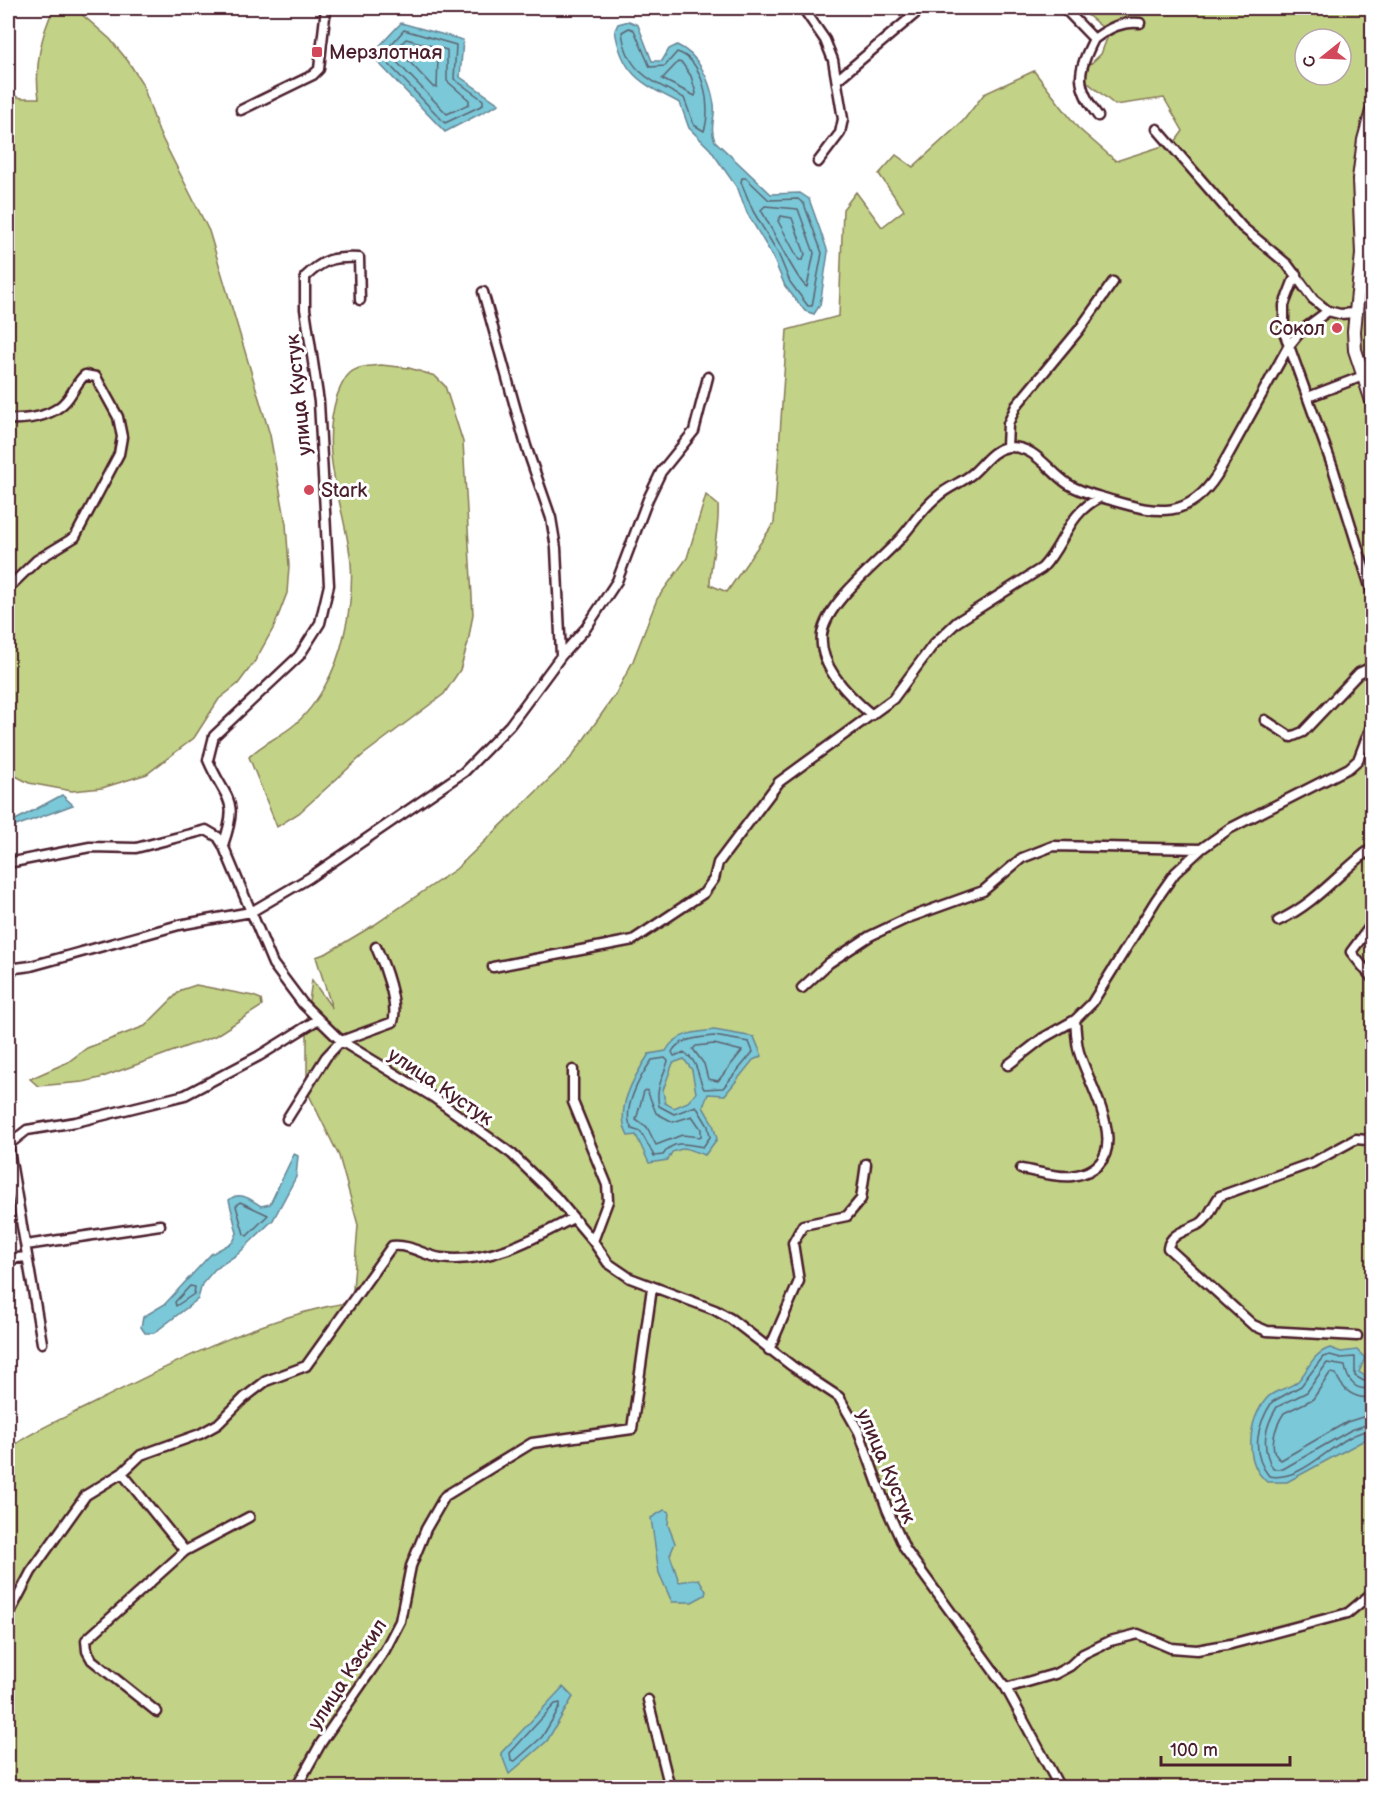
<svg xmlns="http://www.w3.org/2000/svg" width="1380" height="1795" font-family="'Balsamiq Sans',sans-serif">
<rect width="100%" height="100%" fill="#fff"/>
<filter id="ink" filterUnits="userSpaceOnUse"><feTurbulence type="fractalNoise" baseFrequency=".0167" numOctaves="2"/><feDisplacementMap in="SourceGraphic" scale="12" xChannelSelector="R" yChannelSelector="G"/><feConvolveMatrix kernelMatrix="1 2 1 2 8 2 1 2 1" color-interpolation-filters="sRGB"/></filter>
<g filter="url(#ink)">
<!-- green -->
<path fill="#c2d286" stroke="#867858" stroke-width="1.5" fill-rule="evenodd" d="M54,8H70L79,12L110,39L128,61L142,83L159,132L209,231L270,435L286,524L289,566L287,593L274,627L255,661L238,684L219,699L194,738L147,774L102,788L72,791L29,783L8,772V94L22,98H39C34,69 41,34 54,8Z
M1079,8H1372V1787L8,1788V1450C34,1429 67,1417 96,1402C175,1362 265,1315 352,1302L358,1225L339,1156L307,1091V1016L312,980L332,1008L316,957L327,953L374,925L456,869L570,759L615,695L633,661L657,599L687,558L706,495L718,505C720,533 710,558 710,585L727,592L774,523L787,330L839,316L843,209L856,192L882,227L904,210L879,174L896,155L913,167L963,121L984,94L1034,71L1078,128L1116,161L1175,142L1183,131L1164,98L1115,105L1087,82L1084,70L1101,54L1109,33ZM1305,39H1341V75H1305Z
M381,365L409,368L435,376L445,386L463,442L473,614L468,643L460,670L444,694L363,755L299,813L277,827L249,757C261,745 273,740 286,731C316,711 337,669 344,635C350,610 353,588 351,563C345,504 318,456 337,396C340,388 343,379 350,373C358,366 371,366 381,365Z
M196,985L253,996L261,999L262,1006L215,1036L100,1078L83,1082L38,1086L30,1079L68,1062L87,1048L145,1026L181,990Z"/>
<!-- water -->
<path fill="#7ac8d8" stroke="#678493" stroke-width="1.5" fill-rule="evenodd" d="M629,21L638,25L652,61H662L669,49L677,45C699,55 710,80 714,104C716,117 709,127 715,141L771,194L800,193L809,199L828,252L820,305L814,314L805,311L785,286L772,255L747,213L738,189L710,149L689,128L680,103C643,84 622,76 615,30L618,24Z
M401,23L463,40L460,77L499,104L445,132L371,55Z
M62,795L73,805L8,829V824Z
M714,1030L754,1037L762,1056L753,1060L725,1095L708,1094L703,1107L713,1124L717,1139L705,1155L685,1148L672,1152L668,1160L649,1163L636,1135L628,1136C614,1110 634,1077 649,1054L666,1051C675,1033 696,1032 714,1030ZM684,1059L692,1070L696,1093L688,1102L674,1108L665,1103L663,1090L673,1063Z
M294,1154L298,1156L296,1177L273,1220L238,1254L215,1269L202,1284L198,1299L154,1333H145L141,1327L143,1317L165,1304L211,1254L233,1242L237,1233L229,1200C240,1190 251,1200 261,1206L270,1204Z
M1330,1348L1341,1352L1357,1350L1365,1358L1359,1372L1365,1376L1372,1371V1436L1287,1482H1267C1243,1462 1248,1420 1267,1398C1275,1389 1291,1389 1299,1380C1310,1367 1312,1354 1330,1348Z
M664,1510L669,1512L668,1525L675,1543L670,1555L679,1582L699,1579L706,1591L705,1595L692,1602H672L659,1573L651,1518Z
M563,1687L573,1697L547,1741L509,1774L501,1753Z"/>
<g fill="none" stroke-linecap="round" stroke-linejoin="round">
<!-- shore -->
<path stroke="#5d6370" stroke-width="1.5" d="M629,28L634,30L650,67L665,66L677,52C704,60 712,108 704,131L694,125L684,98C652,81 627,73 622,32Z
M404,30L456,45L454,79L483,100V105L445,123L381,56Z
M406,39L447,50V81L469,100V104L447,114L392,57V53Z
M410,49L438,57L437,87H433L404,56Z
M678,62L682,63L691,76L696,93L695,96L662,79Z
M742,178H746L769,200L798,199L804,204L822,253L812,306H808L790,282L778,253L753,211L741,182Z
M765,206L798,209L814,253L807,287C799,285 769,223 761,210Z
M781,216L792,218L805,254L803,260H799L778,221Z
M714,1036L749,1042L753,1052L723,1088L704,1089C697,1077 699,1059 683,1053L674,1056L672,1052C679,1038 700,1038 714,1036Z
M714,1044L742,1051L718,1081L708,1079L704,1064L693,1049L696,1046Z
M665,1058L668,1061C663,1078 655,1088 659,1106L674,1114L696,1106L708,1126L710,1137L703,1147C687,1144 673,1139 663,1155L654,1156L641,1132L632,1129C620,1111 641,1075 652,1060Z
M647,1090L656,1113L673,1122L692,1116L701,1129V1137L682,1135L656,1145L647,1127L636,1120L644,1091Z
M240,1202L268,1215L247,1236L244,1234L236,1206Z
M190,1286L195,1287L194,1294L176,1306L175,1302Z
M1372,1378L1364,1381L1355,1376V1357L1341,1358L1330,1355L1323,1357L1301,1386L1272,1402C1257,1425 1250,1453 1269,1476C1307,1483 1336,1433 1372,1430
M1372,1387C1356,1393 1347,1380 1345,1366L1327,1363L1307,1392L1277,1407C1264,1428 1261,1447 1273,1469H1283L1351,1430L1372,1423
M1372,1397C1355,1400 1342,1390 1336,1374L1330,1373L1313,1399L1284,1413C1276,1425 1266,1451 1281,1460L1347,1422L1372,1414
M560,1703V1707L542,1737L515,1761L511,1760L510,1753L555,1704Z"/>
<!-- street casing -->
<g stroke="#4a1f2b" stroke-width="13">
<path id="street" d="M803,8L825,40L833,60L843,119L840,133L818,162
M1064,8L1094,39C1077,72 1075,85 1098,116
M1094,39C1109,28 1122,21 1140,23
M838,79L922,8
M241,110L313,75L319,69L326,8
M1157,129L1242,227L1287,264L1313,299L1328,311
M1296,274L1284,305V332L1333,468L1372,593
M1359,291L1372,292
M360,300L359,258C332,257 324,259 305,277V309L319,402L329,585L320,623L299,656L214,736L208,760C226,802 240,797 223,845L273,964L303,1004L341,1041L433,1097L512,1154L555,1196L593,1241L608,1263L630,1278L715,1310L731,1319L792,1366L839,1397L859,1432L887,1509L905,1549L1006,1688L1060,1788
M1308,397L1363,376
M8,419C30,420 58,416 71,394C76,387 78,381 85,375L96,377L118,417L122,437L119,454L75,537L37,560L8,588
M1007,447L1008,424L1016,406L1079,330L1113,282
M561,656L586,628L617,581L648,499L661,472L694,431L708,377
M872,715C850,697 818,667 822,634C827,602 877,564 899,540C912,526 922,508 938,496C948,487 961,483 972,474C983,465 992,449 1008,447C1035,445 1048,471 1068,484C1082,493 1098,496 1114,501C1158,514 1189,519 1217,475L1288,347L1301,331L1328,311L1340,314L1355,313
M1265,720L1291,737L1303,732L1359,673L1372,667
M8,863L90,847L136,848L206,830L218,837L223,845
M1278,921C1318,902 1338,873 1372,848
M1372,924L1351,952L1372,978
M493,967L633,940L704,893L714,879L718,863L779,782L893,699L933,645L957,622L1042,568C1066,543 1066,514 1101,497
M8,969L31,966L179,925L251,912L309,878L464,772L510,725L561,656L556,548L551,518L526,446L483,292
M802,988L829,963L870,936L908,918L983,891L1022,858L1053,846L1201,849
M1008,1065L1043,1038L1075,1020L1092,1003L1156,900L1175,873L1201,849L1229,829L1349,768L1358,760L1372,724
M573,1070V1102L607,1185L608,1201L593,1241
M287,1119L326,1057L341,1041L393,1022C399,1004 384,964 376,947
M8,1144L42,1343
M8,1145L27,1130L76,1122L185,1095L259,1056L317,1020
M1021,1169C1036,1171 1057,1178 1072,1176C1141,1165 1090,1089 1079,1052C1076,1042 1076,1031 1075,1020
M26,1245L160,1225
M8,1259L26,1257
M1357,1336L1267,1331L1253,1325L1168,1248C1170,1233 1189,1230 1201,1223C1210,1217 1213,1204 1220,1196L1312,1163L1356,1139L1367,1140L1372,1145
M769,1350L799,1281L793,1243L803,1225L847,1216L861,1199L866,1164
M122,1473L185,1551L86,1640L87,1651L92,1660L157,1712
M185,1551L249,1517
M8,1616L31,1572L86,1495L122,1473L141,1455L200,1434L218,1424L244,1398L266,1381L306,1366L392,1246C411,1244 424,1256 441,1258C489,1264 533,1239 573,1218
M1006,1688L1055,1674L1070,1666L1083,1654L1110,1641L1138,1634L1171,1648L1197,1650L1231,1644L1348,1613L1372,1593
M648,1700L670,1788
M296,1788L321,1743L385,1650L400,1621L411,1566L426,1529L445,1496L532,1443L632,1429L652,1288"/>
</g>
<!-- secondary casing -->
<g stroke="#4a1f2b" stroke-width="16">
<path id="secondary" d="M1372,111L1364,140L1359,179L1362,254L1354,331L1355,350L1372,401"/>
</g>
<!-- street -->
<use href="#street" stroke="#fff" stroke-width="8"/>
<!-- secondary -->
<use href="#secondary" stroke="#fff" stroke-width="12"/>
</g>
</g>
<!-- markers -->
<g fill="#d1495b" stroke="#fff" stroke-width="2">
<rect x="311" y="46" width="12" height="12" rx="3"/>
<circle cx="1337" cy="328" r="6"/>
<circle cx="309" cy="490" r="6"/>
</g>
<g text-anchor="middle" stroke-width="6" stroke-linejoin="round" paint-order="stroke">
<!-- poi labels -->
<g font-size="20" fill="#4a1f2b" stroke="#fff" text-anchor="start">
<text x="329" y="59">Мерзлотная</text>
<text x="1325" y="335" text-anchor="end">Сокол</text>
<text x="321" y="497">Stark</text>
</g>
<!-- street labels -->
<g font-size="20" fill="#4a1f2b" stroke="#fff">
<text transform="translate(298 395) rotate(-96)" y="7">улица Кустук</text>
<text transform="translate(441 1086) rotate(34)" y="7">улица Кустук</text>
<text transform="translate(887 1466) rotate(67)" y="7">улица Кустук</text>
<text transform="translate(347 1674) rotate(-57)" y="7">улица Кэскил</text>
</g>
</g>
<!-- margin -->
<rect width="1380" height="1795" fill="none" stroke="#fff" stroke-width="30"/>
<rect x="15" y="15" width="1350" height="1765" fill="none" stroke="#4a1f2b" stroke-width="2" filter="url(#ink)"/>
<!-- north arrow -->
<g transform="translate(1323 57) rotate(252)"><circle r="28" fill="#ffffff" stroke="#b7a5aa" stroke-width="1.5"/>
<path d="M0-4.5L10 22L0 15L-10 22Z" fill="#d1495b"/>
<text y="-9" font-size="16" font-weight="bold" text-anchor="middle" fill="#4a1f2b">С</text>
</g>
<!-- scale -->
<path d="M1161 1756v9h129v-9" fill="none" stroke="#4a1f2b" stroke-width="3"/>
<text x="1170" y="1756" font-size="18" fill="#4a1f2b" stroke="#ffffff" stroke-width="4.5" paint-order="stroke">100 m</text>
</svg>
